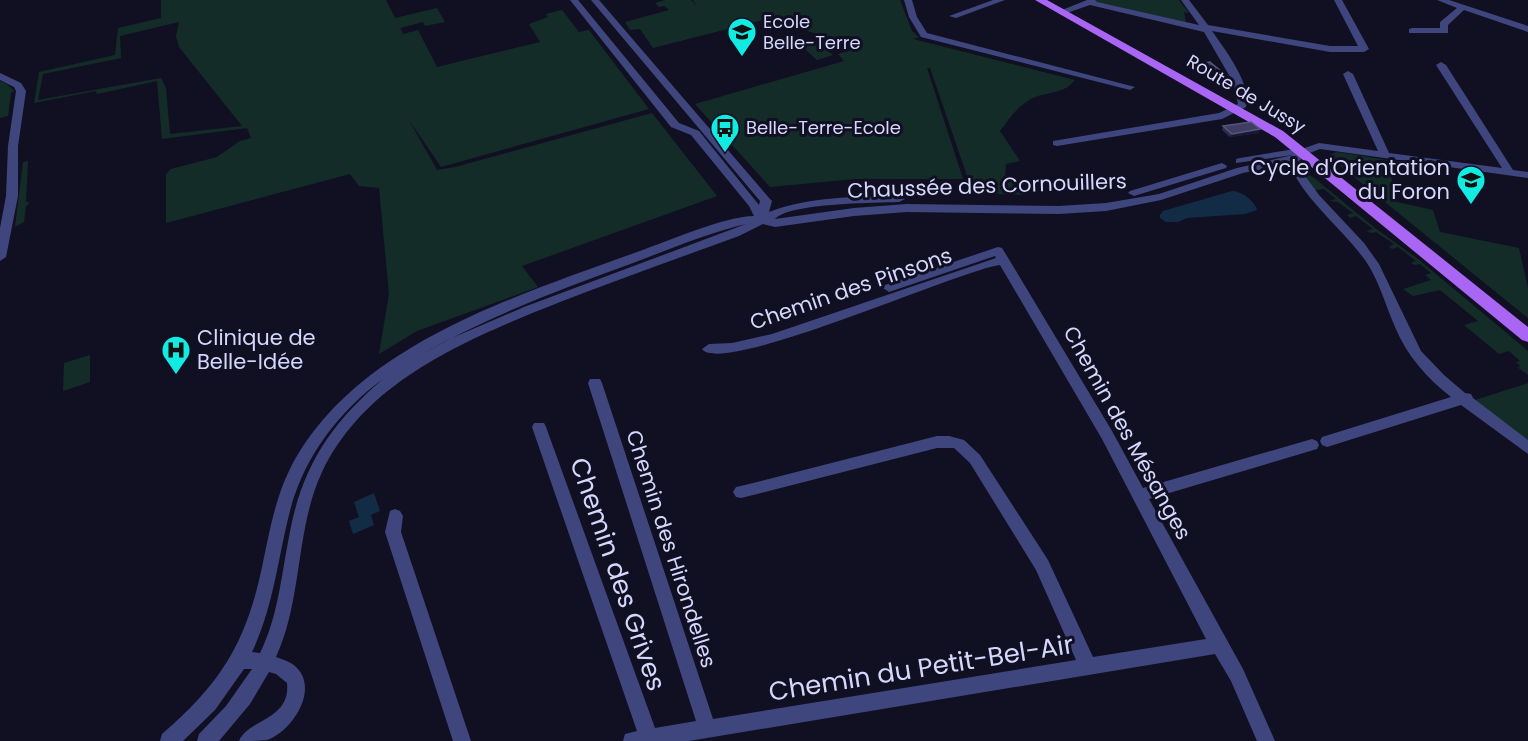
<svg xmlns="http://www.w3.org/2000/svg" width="1528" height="741" font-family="Poppins,sans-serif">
<rect width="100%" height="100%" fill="#111023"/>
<!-- green -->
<path fill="#142c28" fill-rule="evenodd" d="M161,0H386L395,18L437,8L445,22L425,26L423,22L400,28L403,34L418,30L437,67L540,42L529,24L548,17L546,14L562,10L579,32L589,30L649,109L441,167L409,120L437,170L455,167L652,113L717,196L522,266L538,287L417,331L379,354L389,294L379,188L359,186L350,174L166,223V174L171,169L217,157L240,141L251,138L247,128L162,139L157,81L97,94L96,91L34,103L39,72L115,55L118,28L161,18ZM179,22L176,36L179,47L242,126L170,134L166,88L161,78L38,100L43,74L121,58L120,36Z
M665,0H691L696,5L693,0H900L912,31L919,37L913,39L1075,80C1064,95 1044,91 1029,100C1016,108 1008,120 1000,131L1020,161L1006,164L1005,175L1024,195L973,193L930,68H927L963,179H854L770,187L695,104L844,61L838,54L861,47L767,19L653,48L640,29L630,30L625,22L669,10L664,6L659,7L655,3Z
M1096,0H1179L1189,13L1184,12L1186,23L1094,2Z
M815,40L833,55L817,60L799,44Z
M0,81L7,84L14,91L11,93L8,116L0,118Z
M1337,152L1387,160L1397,202L1433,210L1440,232L1519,248L1528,288V318L1333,160L1331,154Z
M28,161L26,202H29L28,205L26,206L24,222L15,227L23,162Z
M1304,173L1313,177L1375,228L1418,259L1528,351V375L1517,367H1521L1516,362L1520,361L1509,351L1499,354L1464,325L1478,321L1440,290L1413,296L1403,289L1431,280L1425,275L1431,273L1420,264L1415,265L1411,263L1416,261L1398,247L1392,249L1389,247L1394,244L1376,232L1371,233L1367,231L1373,229L1356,216L1350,218L1347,215L1353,213L1338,202L1329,201L1336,199L1324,189L1315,190Z
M90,355V382L63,391L64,363Z
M1528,383V444L1475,400Z"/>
<!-- water -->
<path fill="#122c45" d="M1232,191C1241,191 1255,201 1257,210L1245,214L1187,218L1178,222H1166L1160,218V215L1163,211Z
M374,493L380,511L371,515L374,525L353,534L349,521L359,517L354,502Z"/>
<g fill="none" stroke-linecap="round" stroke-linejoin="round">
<!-- minor -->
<path fill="#3f467e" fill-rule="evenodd" d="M570,0H578L679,123L699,131L759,205L760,201L591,0H599L770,199L772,201L769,212C810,196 855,197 899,196L905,199L899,202C873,203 789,203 775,219L854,208L907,204L1059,206L1106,203L1159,194L1237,168L1293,155L1236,163V159L1240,158L1295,149L1299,150L1319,143L1378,151L1343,74L1348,71L1353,74L1389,153L1502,168L1436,65L1441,62L1446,65L1513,170L1528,172V178L1320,149L1307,154L1298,162L1243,173L1161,200L1106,211L1059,214L907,212L854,216L775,227L763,224L739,236C679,258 619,279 560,302C470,338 366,379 322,472C295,530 303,598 276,657C284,660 292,662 297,668C319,691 291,732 267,740C259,741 247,741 239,741C248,719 291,720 287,683L276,674L269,672L250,704L219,741H197L199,734L226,706L252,669H244L215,710L183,741H160L162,734C221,683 246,643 262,567C269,535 274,502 289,471C351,346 514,297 637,252C666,242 725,216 754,216L749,206L691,135L671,127ZM746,224L524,307L452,338L422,354C489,316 561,289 633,263C670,249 708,233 746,224ZM383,379C330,424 301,468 289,537C281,577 278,617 260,653L252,652C274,606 278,556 291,507C305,456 340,410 383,379Z
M904,0H912L917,17L927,33L1135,87L1130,90L921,37L909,17Z
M993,0H1005L956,18L949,16Z
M1087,0H1095L1097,2L1199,25L1181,0H1189L1208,25L1330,46H1358L1334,0H1342L1369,49L1364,52H1330L1212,31C1224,48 1253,86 1246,107L1222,119L1057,146L1053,145V141L1219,113L1238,104L1233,82L1204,32L1090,5L1061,15L1057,12Z
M1437,0H1449L1528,26V32L1464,10L1448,25V33H1409V29L1412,28H1440V22L1457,8Z
M0,73L21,83L26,91L18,146V196L6,257L0,261V228L6,196L8,146L16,91L14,87L0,80Z
M1222,163L1227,166L1226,168L1134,196L1128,193L1130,191Z
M1300,173L1304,174L1319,195L1364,243L1379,264L1421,351L1444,375L1465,393L1471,394L1473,398L1528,440V454L1461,405L1327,447L1322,445L1320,441L1322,437L1451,397C1427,378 1407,356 1395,327C1385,304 1379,280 1365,260C1343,230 1314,208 1295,176Z
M998,247L1002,248L1010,261L1112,431L1143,488L1312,439L1317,441L1319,445L1317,449L1149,499L1243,669L1275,741H1257L1231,681L1215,654L689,741H623L625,734L637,731L532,427L534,423H544L546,427L655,728L696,721L588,383L590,379H600L602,383L713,719L1076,660L1036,570L970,463L954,448H937L741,498L736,497L733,492L736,487L741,486L937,436H949L964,440L980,455L1048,560L1093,657L1206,639L1102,439L1000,265C959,270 722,377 702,349L709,344L732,343L772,334L996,258L995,256L889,292L883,288L885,285Z
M395,509L400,511L403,516L401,532L471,741H453L385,532L390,511Z"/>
<!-- major -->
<path fill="#a965f3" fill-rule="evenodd" d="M1035,0H1047L1283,131L1528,327V342L1522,340L1275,137Z"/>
</g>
<!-- wall -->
<path fill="#2d2b4f" d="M1194,64L1226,80L1211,83L1193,68Z
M1223,126L1259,133L1230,137L1222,130Z"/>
<!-- shaded-wall -->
<path fill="#1a1836" d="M1228,77L1226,80L1211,83L1213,80Z
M1260,129L1259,133L1230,137L1232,134Z"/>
<!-- building -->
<path fill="#3f3d62" stroke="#56567a" stroke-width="1.5" d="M1210,62L1228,77L1213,80L1194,64Z
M1251,122L1260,129L1232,134L1223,126Z"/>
<!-- icons -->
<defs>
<g id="school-pin" transform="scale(1.5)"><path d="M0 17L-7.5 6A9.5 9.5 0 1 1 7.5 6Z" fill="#12ebe1" stroke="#111023"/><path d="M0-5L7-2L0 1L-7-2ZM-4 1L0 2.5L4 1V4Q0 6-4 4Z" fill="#111"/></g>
<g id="bus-pin" transform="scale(1.5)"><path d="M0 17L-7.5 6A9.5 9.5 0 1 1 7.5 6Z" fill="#12ebe1" stroke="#111023"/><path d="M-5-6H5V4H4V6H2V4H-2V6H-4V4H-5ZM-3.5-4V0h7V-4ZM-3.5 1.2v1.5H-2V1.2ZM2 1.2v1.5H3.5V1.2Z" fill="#111"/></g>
<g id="hospital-pin" transform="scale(1.5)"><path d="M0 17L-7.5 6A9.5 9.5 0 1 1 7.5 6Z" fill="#12ebe1" stroke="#111023"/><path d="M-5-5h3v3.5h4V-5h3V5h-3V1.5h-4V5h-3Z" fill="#111"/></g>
</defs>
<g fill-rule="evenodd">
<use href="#school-pin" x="742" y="32"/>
<use href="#bus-pin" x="725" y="128"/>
<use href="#school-pin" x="1471" y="180"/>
<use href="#hospital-pin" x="176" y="350"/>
</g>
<g text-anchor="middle" stroke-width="6" stroke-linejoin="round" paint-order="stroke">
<!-- far-poi labels -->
<g font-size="18" fill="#d5d7fc" stroke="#111023" text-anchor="start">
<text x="763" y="28">Ecole<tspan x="763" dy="21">Belle-Terre</tspan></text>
<text x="746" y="134">Belle-Terre-Ecole</text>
</g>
<!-- far-street labels -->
<g font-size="18" fill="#d5d7fc" stroke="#111023">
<text transform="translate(1246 94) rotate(31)" y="6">Route de Jussy</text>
</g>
<!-- poi labels -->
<g font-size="21" fill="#d5d7fc" stroke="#111023" text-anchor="end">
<text x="1450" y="175">Cycle d'Orientation<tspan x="1450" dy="24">du Foron</tspan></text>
<text x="197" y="345" text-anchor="start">Clinique de<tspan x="197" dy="24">Belle-Idée</tspan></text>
</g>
<!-- street labels -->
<g font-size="21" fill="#d5d7fc" stroke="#111023">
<text transform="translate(987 186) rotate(-2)" y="7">Chaussée des Cornouillers</text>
<text transform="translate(851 289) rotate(-19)" y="7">Chemin des Pinsons</text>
<text transform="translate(1127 433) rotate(61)" y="7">Chemin des Mésanges</text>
<text transform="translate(671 549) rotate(72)" y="7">Chemin des Hirondelles</text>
</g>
<!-- near-street labels -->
<g font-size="26" fill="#d5d7fc" stroke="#111023">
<text transform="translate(618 574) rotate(71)" y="9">Chemin des Grives</text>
<text transform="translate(921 668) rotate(-9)" y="9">Chemin du Petit-Bel-Air</text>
</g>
</g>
</svg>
